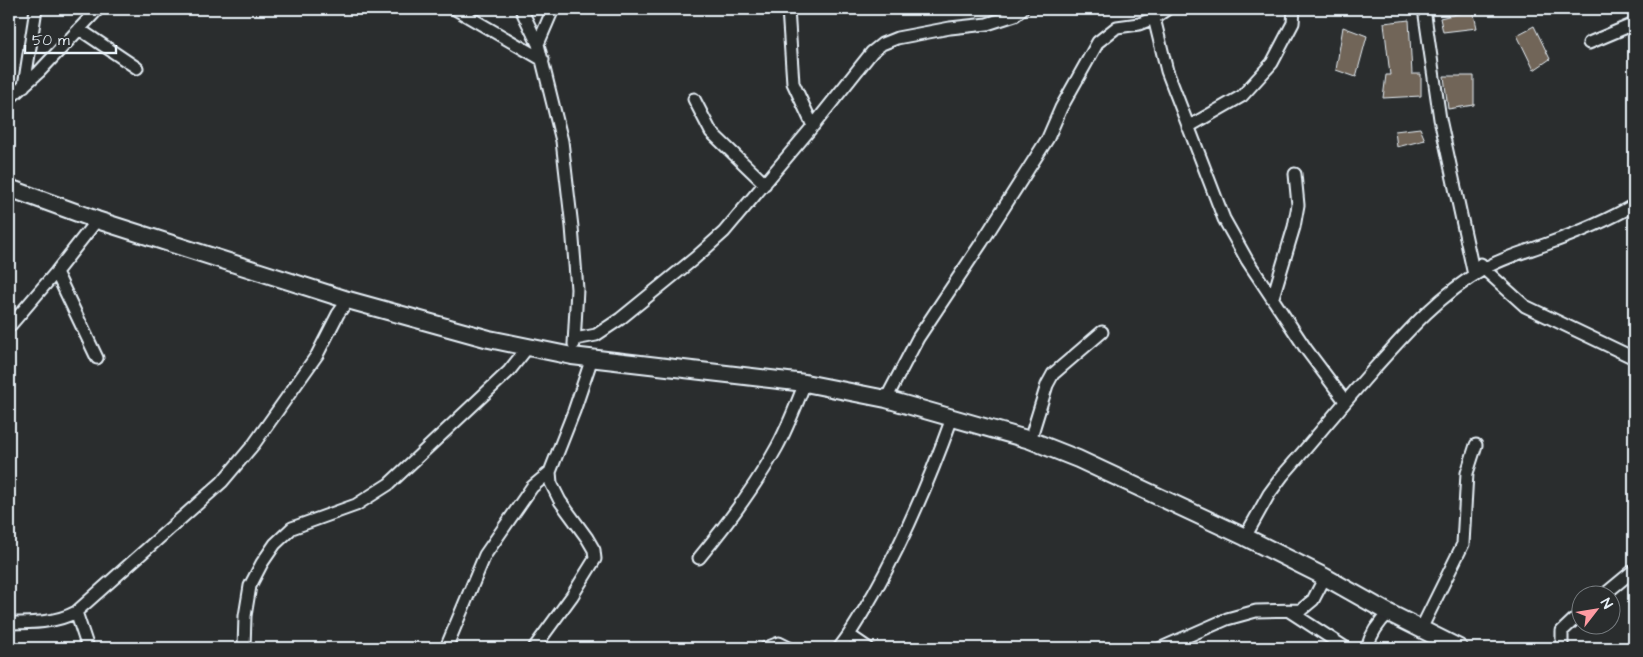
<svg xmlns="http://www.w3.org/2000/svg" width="1643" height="657" font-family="'Architects Daughter',sans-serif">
<rect width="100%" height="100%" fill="#2a2d2e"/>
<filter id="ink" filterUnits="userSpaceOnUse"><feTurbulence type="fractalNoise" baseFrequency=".02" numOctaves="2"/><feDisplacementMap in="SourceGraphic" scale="10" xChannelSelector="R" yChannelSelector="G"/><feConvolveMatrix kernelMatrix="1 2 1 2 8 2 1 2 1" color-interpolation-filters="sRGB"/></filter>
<g filter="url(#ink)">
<!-- building -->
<path fill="#716558" stroke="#e8f1f8" d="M1473,10L1477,28L1443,32L1440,18Z
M1409,20L1412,74H1421V96L1383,98L1386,75H1390L1384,23Z
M1534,26L1550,59L1534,70L1517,35Z
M1343,27L1367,36L1356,77L1336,70Z
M1444,76H1474V105L1448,109Z
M1420,128L1425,140L1397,147L1395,131Z"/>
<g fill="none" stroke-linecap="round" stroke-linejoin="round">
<!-- street casing -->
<g stroke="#e8f1f8" stroke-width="15">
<path id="street" d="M455,9L543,60
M521,9L538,44L562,141L572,227L577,289L574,344
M788,9L793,83L813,126
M1424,9L1440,119L1474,275
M1154,18L1167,71L1224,219L1247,260L1306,349L1345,401
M79,29L137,68
M1589,43L1634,24
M538,44L553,9
M24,86L36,9
M9,99L39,72L98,9
M694,99L711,132L765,184
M1188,127L1242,96L1272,63L1293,23L1294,9
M1481,264L1484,269L1525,306L1634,358
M56,272L97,358
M1273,297L1294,227L1298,205L1295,174
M9,327L56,272L97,220
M575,339L596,335L620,319L695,258L724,232L813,126L872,52L882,44L897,38L950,28L987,24L1015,15L1022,9
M886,399L918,338L982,242L1048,138L1061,108L1098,42L1117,27L1139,24L1154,18L1167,9
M1030,440L1047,385L1053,374L1102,332
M1245,537L1269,494L1283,475C1313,441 1342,405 1372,371C1406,333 1439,295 1484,269C1502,258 1524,252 1544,245C1575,234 1605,222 1634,205
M699,558C728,523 755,487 777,447C788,427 796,405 805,383
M1605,594L1634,570
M1289,611L1346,648
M76,612L88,648
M9,623C31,623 56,623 76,612L222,482L254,444L317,355L338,314L348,300
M1421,629L1463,544L1467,473L1476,445
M849,635L868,648
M244,648L245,616L250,586L262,563L275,544L292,528L356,505L389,484L509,371L528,347
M446,648L485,555L532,487L550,472
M534,648L572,596L595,559L594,550L587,538L560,501L551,483L550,472L574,411L592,358
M766,648L779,643L789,648
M839,648C853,631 863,612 874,593C906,536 930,479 952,418
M1161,648L1227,619L1256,611L1301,610L1313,600L1325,577
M1367,648C1371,633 1378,623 1389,613
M1562,648V631L1580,614"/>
</g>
<!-- secondary casing -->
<g stroke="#e8f1f8" stroke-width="20">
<path id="secondary" d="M9,188L97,220L348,300L489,339L572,356L805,383L886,399L1030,440L1078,459L1245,537L1325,577L1389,613L1459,648"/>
</g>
<!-- street -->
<use href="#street" stroke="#2a2d2e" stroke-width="11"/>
<!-- secondary -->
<use href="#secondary" stroke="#2a2d2e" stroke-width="16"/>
</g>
</g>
<!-- margin -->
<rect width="1643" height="657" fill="none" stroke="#2a2d2e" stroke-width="30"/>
<rect x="15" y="15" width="1613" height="627" fill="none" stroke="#e8f1f8" stroke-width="2" filter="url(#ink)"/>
<!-- north arrow -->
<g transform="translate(1596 610) rotate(59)"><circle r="24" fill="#2a2d2e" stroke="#767b7f"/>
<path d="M0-4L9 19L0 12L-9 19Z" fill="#ff9aa2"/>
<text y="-8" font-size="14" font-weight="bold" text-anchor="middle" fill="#e8f1f8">N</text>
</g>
<!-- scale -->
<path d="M25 45v8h91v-8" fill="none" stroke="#e8f1f8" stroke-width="2.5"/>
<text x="32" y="45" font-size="15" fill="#e8f1f8" stroke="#2a2d2e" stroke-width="4" paint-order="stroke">50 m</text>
</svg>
